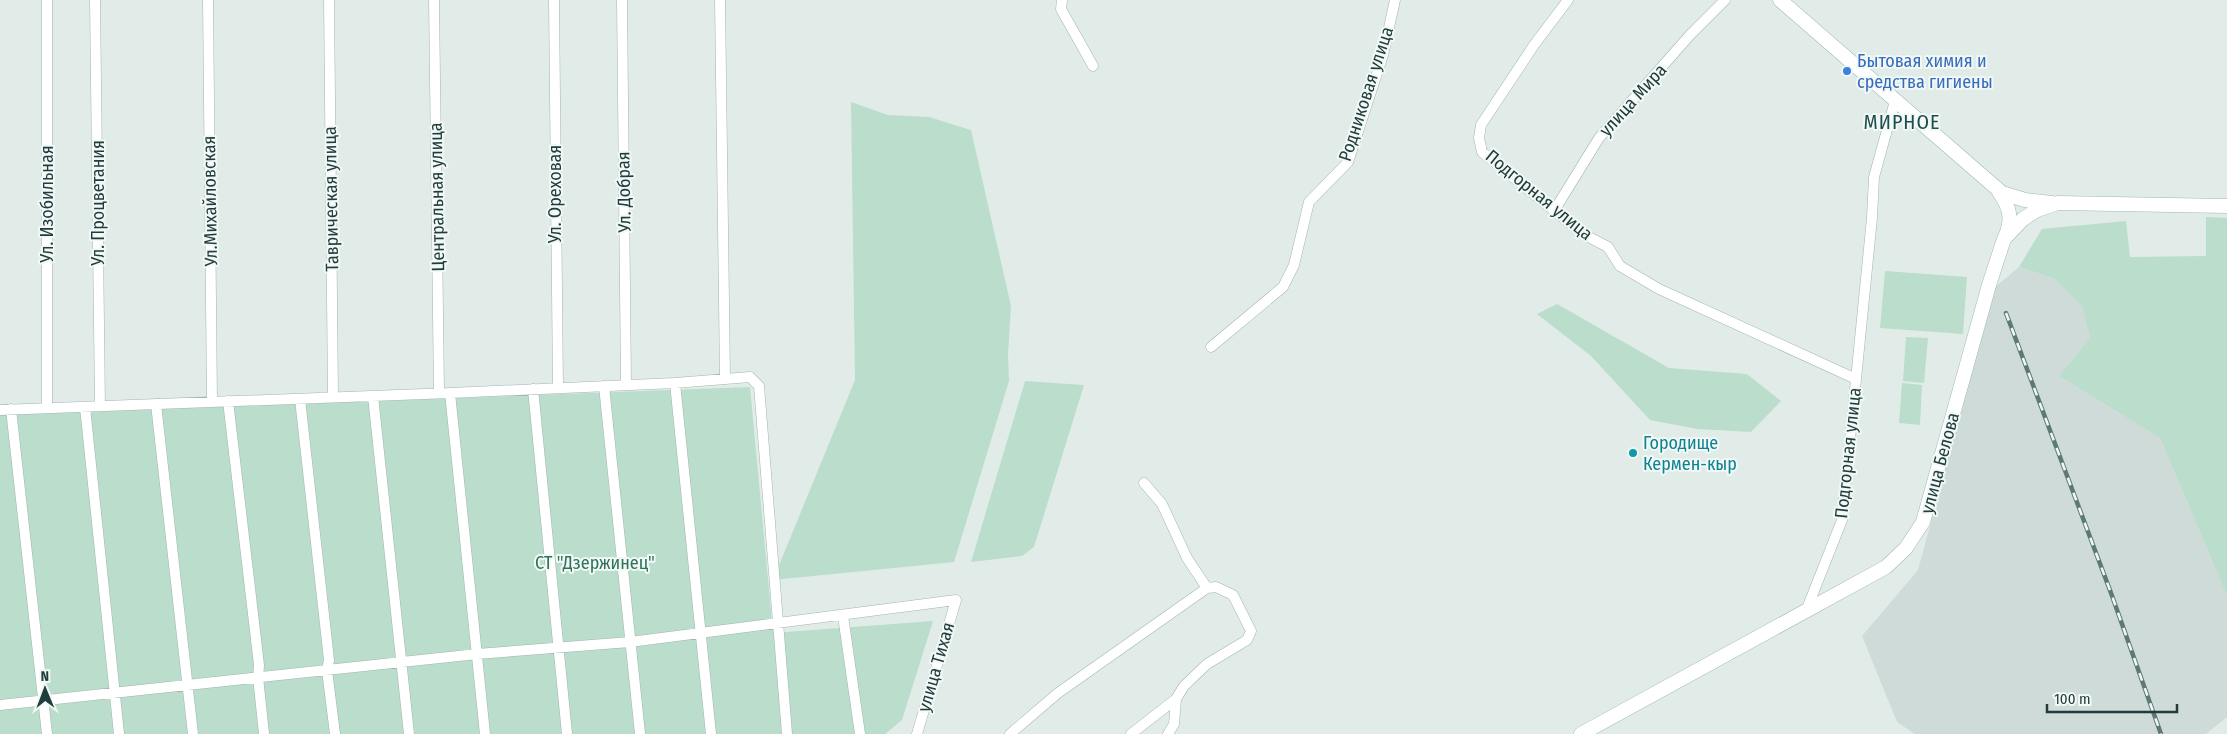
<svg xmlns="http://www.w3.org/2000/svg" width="2227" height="734" font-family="'Fira Sans Condensed',sans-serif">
<rect width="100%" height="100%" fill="#e1ece9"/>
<!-- built -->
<path fill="#cfdbd9" d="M2019,267L2053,278L2082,306L2090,338L2059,376L2160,438L2227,596V717L2206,734H1915L1897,722L1862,636L1918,570L1994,288Z"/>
<!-- green -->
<path fill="#baddcc" d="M851,102L888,115L929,117L971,130L1011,306L1008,354L1009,381L954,562L773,580L855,380Z
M2206,217L2227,218V596L2160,438L2059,376L2090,338L2082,306L2053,278L2019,267L2042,229L2126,221L2130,257L2206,256Z
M1885,271L1967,277L1963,334L1880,328Z
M1557,304L1669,368L1747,374L1781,401L1751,432L1697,429L1650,420L1591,356L1537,314Z
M1906,337L1928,338L1924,383L1903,381Z
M1025,381L1084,385L1034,547L1022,556L971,562Z
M1902,383L1922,385L1920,425L1899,423Z
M750,387L773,633L933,621L902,720L885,734H0V415Z"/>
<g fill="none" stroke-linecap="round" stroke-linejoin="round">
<!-- minor casing -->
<g stroke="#a4b4b2" stroke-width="11">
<path id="minor" d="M47,0V408
M95,0L100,406
M208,0L212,402
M329,0L333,397
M434,0L439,393
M554,0L558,388
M622,0L626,385
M720,0L725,378
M1062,0L1061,9L1093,66
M1568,0L1534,45L1481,125L1479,138L1482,152L1583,234L1608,247L1620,266L1659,289L1856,379
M1554,211L1599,138L1690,35L1725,0
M1211,347L1283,287L1294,265L1309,202L1348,162L1383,55L1395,0
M675,383L711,734
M604,386L640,734
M533,389L567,734
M450,393L485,734
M373,396L409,734
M300,399L329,660L327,670L335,734
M228,401L259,665L258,677L264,734
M156,404L193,734
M85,407L119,734
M11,409L47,734
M0,410L450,393L675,383L750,377L759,386L787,734
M1144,483L1162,504L1187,558L1207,588L1216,587L1233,595L1251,631L1247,640L1207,664L1184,686L1176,699L1174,724L1168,734
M1806,611L1842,520L1872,218L1874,177L1895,101
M843,616L860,734
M0,705L477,654L630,642L956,600L917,734
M1010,734L1058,693L1207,588
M1131,734L1176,699"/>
</g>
<!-- secondary casing -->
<g stroke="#9fb7b4" stroke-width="15">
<path id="secondary" d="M1780,0L2002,193L2025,200L2052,203
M1999,192C2010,207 2013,220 2005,237
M1581,734L1886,567L1906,548L1923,522L1989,285L2004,239L2023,219L2037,210L2058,203L2227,206"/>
</g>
<!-- minor -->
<use href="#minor" stroke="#fff" stroke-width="10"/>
<!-- secondary -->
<use href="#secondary" stroke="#fff" stroke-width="14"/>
<!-- rail casing -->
<g stroke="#5c7877" stroke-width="4.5">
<path id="rail" d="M2006,313L2111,593L2161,734"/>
</g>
<!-- rail -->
<use href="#rail" stroke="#f1f8f6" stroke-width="2.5" stroke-dasharray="8" stroke-linecap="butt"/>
</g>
<!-- markers -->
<circle fill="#3f7fe0" stroke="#f1f8f6" stroke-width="2" cx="1847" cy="71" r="5"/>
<circle fill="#0f9aa8" stroke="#f1f8f6" stroke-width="2" cx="1633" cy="453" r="5"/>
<g text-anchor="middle" stroke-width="4" stroke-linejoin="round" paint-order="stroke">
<!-- shop labels -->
<g font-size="18" fill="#366cbe" stroke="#f1f8f6" text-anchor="start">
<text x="1857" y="67">Бытовая химия и<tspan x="1857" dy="21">средства гигиены</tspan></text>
</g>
<!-- street labels -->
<g font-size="18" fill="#213c3c" stroke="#f1f8f6">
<text transform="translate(1366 94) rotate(-72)" y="6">Родниковая улица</text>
<text transform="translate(1633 100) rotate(-48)" y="6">улица Мира</text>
<text transform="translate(624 192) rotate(-91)" y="6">Ул. Добрая</text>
<text transform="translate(555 194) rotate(-90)" y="6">Ул. Ореховая</text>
<text transform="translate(1539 195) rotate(39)" y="6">Подгорная улица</text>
<text transform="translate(437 197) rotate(-91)" y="6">Центральная улица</text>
<text transform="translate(331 199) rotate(-91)" y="6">Таврическая улица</text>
<text transform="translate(210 201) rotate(-91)" y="6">Ул.Михайловская</text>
<text transform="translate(98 203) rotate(-90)" y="6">Ул. Процветания</text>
<text transform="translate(47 204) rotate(-90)" y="6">Ул. Изобильная</text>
<text transform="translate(1848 453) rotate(-84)" y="6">Подгорная улица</text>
<text transform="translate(1940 463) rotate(-75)" y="6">улица Белова</text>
<text transform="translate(936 667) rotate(-74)" y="6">улица Тихая</text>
</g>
<!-- culture labels -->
<g font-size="18" fill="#0d838f" stroke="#f1f8f6" text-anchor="start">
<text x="1643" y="449">Городище<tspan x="1643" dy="21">Кермен-кыр</tspan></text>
</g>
<!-- park labels -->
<g font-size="18" fill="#2c7359" stroke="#f1f8f6">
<text x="595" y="569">СТ "Дзержинец"</text>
</g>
<!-- quarter labels -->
<g font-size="20" letter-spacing="1" fill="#1d4e4e" stroke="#f1f8f6">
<text x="1902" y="129">МИРНОЕ</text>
</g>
</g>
<!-- north arrow -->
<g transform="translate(45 689) rotate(359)" stroke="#f1f8f6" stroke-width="4" paint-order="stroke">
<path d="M0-4L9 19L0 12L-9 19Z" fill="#213c3c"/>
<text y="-8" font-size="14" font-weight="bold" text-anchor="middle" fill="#213c3c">N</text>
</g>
<!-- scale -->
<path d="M2047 704v8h130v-8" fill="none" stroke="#213c3c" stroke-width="2.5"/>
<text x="2054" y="704" font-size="15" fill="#213c3c" stroke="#f1f8f6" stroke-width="4" paint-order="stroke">100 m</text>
</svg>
